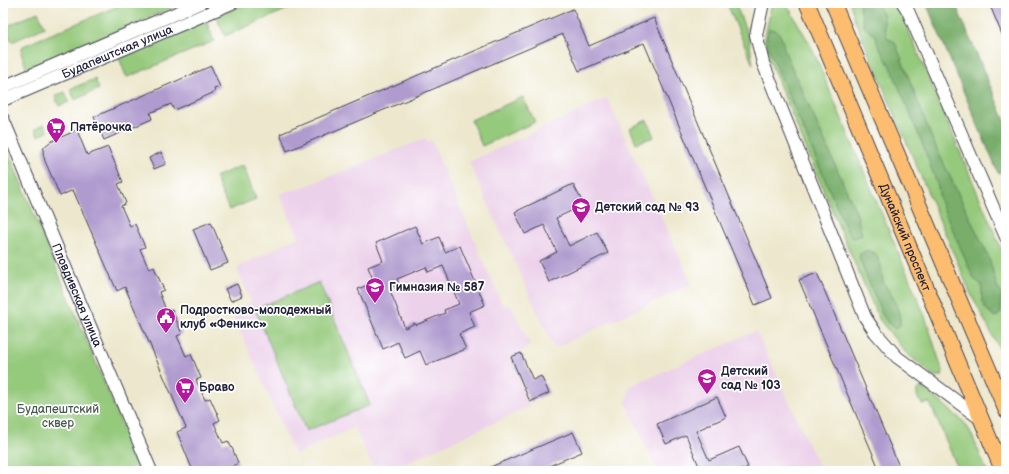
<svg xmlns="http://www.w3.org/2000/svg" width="1009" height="474" font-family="'Balsamiq Sans',sans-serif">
<rect width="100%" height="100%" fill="#fff"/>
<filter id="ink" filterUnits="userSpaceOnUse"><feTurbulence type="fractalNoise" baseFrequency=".025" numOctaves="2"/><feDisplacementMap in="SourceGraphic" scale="8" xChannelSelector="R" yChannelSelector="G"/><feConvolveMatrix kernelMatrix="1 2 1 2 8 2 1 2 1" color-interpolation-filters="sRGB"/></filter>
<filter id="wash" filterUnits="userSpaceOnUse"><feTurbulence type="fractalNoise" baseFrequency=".012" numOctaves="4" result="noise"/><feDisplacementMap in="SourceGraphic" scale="16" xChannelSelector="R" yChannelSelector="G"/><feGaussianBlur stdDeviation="0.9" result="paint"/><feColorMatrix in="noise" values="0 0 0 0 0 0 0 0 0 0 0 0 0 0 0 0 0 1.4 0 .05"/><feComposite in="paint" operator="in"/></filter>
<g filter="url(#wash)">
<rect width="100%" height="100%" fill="#ede8cd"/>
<!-- built -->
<path fill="#ecd1ea" d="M607,98L692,284L554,348L469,162Z
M426,138L427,142L431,140L501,302L504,306L511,305L530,345L526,349L510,357L529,407L388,471H375L354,427L295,455L231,311L251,302L238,270L240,266L299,237L279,194L290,190H296Z
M756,331L821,471H657L626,403L630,386Z"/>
<!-- green -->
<path fill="#95c97b" stroke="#5c765b" d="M125,3H183L27,70L21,53L23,46Z
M248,3H302L225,36L218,21L219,15Z
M735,3L749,38L753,65L728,6Z
M772,3H786L811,46L925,316L943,372L942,376H934L905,352L879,319L842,234L767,55L764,41Z
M850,3H893L902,15L1006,260V354L1002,353L1000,350L970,292L856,23Z
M38,12L45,27L12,42L5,27Z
M205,21L207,23L214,41L128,77L126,76L119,58Z
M95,79L99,89L75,100L70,89Z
M65,92L69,102L59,106L55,96Z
M523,97L535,122L482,146L471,120Z
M647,120L654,137L636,143L630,128Z
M44,124L48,132L38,136L35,129Z
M3,142H4L141,471H3Z
M243,165L256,199L229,210L215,177Z
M319,282L370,405L306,431L255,309Z
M920,388H924L964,422L970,431L987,471H959L930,403L922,404C918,400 916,395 917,390Z"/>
<!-- forest -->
<path fill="#78ad6b" stroke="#4d6853" d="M859,3H877L884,16V25L887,38L895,42L933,141L989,258L997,287L1001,292V313L999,315L995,317C977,303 984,303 981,284L974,279L940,201L938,187L924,148L891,68L877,43L876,36L864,27Z
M926,3H955L1006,123V170L998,173Z
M769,29C782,29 782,41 785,52L857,214L862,235L853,238L847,231L767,45V37Z
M867,250L875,253L881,265L883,282L894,299L900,316V325L895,329L887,322L882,314L859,258L860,254Z"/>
<g id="blocks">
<!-- building -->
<path fill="#b09bcf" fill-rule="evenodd" d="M989,3H1006V44Z
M573,9L589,46L654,18L772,298L755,305L644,43L579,71L563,34L287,151L280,134Z
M211,66L220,87L214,89L215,92L174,110L171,104L150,113L152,119L104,140L94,117Z
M77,130L87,155L108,147L123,182L118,184L126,203L121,206L130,226L135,224L145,247L140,249L149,269L154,267L164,290L159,292L167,313L172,310L182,334L177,336L186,356L191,354L201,378L196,380L205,400L210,398L220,420L214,423L223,443L228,441L233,450L238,463L233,466L235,471H193L177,432L186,428L125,287L117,291L73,190L60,196L45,161L43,153L44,147L50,142Z
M161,152L166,164L154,169L149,158Z
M573,184L584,205L556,218L569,246L597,232L608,253L549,282L539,261L557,252L544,225L525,234L515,212Z
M211,222L228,263L210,270L193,229Z
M415,226L423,244L439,237L445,252L460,246L485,305L469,312L475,327L459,334L466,349L426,365L420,351L405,358L398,342L383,349L358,289L374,282L368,267L383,261L376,243ZM443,266L459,304L444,310L445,313L416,325L415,323L405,328L389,288L399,284L397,279L426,267L428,272Z
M817,273L901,471H880L799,280Z
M237,284L242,296L231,301L225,289Z
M521,353L533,380L541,376L549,393L530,402L511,357Z
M717,397L726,417L696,431L709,460L739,447L748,467L739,471H701L686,435L666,444L657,424Z
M573,432L582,452L537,471H481Z"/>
</g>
</g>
<g filter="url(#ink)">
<use href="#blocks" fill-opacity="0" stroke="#404051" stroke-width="1"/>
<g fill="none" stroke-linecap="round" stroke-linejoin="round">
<!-- minor casing -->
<g stroke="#404051" stroke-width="14">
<g id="minor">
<path d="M763,3L756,35L763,63L865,317L875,332L897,357L982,420"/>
<path d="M903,3L908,11L1006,237"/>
<path d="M3,87L200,3"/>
<path id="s1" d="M3,100L232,3"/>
<path id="s2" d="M3,119L151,471"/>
</g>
</g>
<!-- major casing -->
<g stroke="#404051" stroke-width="17">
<g id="major">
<path id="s3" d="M807,3L1003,471"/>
<path d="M833,3L1006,410"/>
</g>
</g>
<!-- minor -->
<use href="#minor" stroke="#fff" stroke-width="12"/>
<!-- major -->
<use href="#major" stroke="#fcbd6f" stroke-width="15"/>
</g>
</g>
<!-- icons -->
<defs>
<g id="supermarket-pin" transform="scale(1)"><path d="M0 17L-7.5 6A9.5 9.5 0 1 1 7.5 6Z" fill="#b5179e" stroke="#fff"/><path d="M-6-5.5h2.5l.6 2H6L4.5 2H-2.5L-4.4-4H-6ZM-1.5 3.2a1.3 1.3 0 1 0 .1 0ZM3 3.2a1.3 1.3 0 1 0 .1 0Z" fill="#fff"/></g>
<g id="school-pin" transform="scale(1)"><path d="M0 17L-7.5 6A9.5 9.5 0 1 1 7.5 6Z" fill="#b5179e" stroke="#fff"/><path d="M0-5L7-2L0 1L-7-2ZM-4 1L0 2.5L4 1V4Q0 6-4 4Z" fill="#fff"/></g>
<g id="civic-pin" transform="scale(1)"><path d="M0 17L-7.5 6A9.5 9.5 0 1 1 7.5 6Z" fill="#b5179e" stroke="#fff"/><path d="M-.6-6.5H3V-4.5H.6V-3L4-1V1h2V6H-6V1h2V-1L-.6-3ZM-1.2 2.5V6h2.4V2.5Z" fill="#fff"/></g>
</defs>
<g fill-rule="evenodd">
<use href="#supermarket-pin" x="56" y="127"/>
<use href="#school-pin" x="581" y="207"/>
<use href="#school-pin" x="375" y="287"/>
<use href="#civic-pin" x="166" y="317"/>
<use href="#school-pin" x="707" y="378"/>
<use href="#supermarket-pin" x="185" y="387"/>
</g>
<g text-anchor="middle" stroke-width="3.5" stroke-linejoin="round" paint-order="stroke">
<!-- street labels -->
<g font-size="12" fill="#22223b" stroke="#fff">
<text dy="4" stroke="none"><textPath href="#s1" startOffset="124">Будапештская улица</textPath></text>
<text dy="4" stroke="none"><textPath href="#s3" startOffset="254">Дунайский проспект</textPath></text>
<text dy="4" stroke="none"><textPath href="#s2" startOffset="191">Пловдивская улица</textPath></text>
</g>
<!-- poi labels -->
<g font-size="12" font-weight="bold" fill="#22223b" stroke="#fff" text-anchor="start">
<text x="70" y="131">Пятёрочка</text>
<text x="595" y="211">Детский сад № 93</text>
<text x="389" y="291">Гимназия № 587</text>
<text x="180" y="314">Подростково-молодежный<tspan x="180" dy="14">клуб «Феникс»</tspan></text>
<text x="721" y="375">Детский<tspan x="721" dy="14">сад № 103</tspan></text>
<text x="199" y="391">Браво</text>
</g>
<!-- park labels -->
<g font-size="12" fill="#4a5c51" stroke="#fff">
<text x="58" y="413">Будапештский<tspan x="58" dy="14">сквер</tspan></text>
</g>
</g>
<!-- margin -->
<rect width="1009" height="474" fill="none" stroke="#fff" stroke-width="16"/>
</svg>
